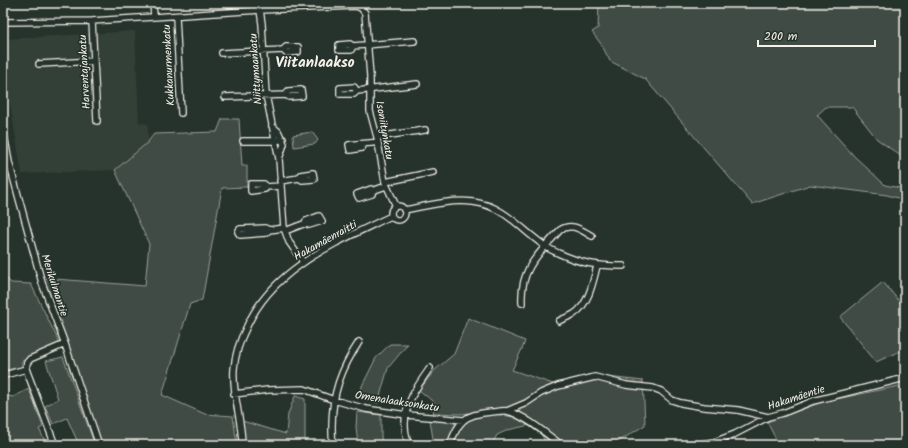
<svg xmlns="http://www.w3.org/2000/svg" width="908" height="448" font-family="Kalam,sans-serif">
<rect width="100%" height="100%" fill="#26332d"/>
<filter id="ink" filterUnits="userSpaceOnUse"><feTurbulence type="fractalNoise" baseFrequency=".025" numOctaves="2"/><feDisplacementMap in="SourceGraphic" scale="8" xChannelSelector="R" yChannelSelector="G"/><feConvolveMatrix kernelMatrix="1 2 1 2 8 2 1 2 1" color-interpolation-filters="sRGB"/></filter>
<g filter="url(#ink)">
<!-- built -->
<path fill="#333f39" d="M135,31L139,123L148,124V143L115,170L22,174L9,97L5,39Z"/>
<!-- green -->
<path fill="#414b45" stroke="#9a9e96" d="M599,3H905V159L877,139L852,107H826L817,115L854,156L885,185L905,189V200L887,195L810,185L752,204L645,79L610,61L601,44L592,32L598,28Z
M222,119H239L242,166H247V187L222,188L202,300L190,304L162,395L205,414L233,416L237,445H101L43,278L145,286L149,244L115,170L147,143L154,134L217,132Z
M312,132L318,140L315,144L294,147L293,135Z
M3,275L11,283L31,284L60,344L22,361V367L5,370L3,369Z
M883,282L905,308V349L876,362L840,317Z
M468,318L525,341L523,347L512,370L553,384L599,376L643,381L645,425L613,445H547L535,423L512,407L462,414L433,413L436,404L419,390L435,370L454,354Z
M390,344H408L388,368L378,403L360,398L362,386L376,358Z
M63,357L93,440L95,445H79L67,418L53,424L45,406L58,399L46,361Z
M899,386L905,393V445H779L767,422L822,402Z
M29,389L43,427L39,429L47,445H3V395L13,397Z
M295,396L305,399V445H245L242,421L286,434L288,414Z
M357,412L381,415V435L382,445H358L356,427Z
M495,414L514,417L530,425L508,430L497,435L492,445H452C462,419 468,416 495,414Z
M430,420L457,423L453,430L448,445H434Z"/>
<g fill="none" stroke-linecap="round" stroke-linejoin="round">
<!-- minor casing -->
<g stroke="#f4f1e8" stroke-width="8">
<path id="minor" d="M153,3L154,17
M253,3V11
M260,10L262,24L266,95L279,159L284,228L289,242L303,262
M176,17L181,113
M92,21L97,121
M3,22L92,21L260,10L356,6L361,8L365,13L370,76V111L377,137L385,182L396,206
M353,46L351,50H339V45L350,44L353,46L414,41
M222,53L283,50L286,47H298V52L286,53L283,50
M39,64L94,61
M357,91L354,94H340V88L354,87L357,91L417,84
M225,97L286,95L288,91L301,90L302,96L289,97L286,95
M272,126L278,131L284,144L279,159
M3,129L9,162L42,283L65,344L99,445
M377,137L425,130
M243,141H275L283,139
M364,144L362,148L350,150L349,145C359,143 368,144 378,142
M280,181L299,178L300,175L313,173L314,179L302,180L299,178
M385,182L433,172
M265,187V189L251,191V184H264L265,187L281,186
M372,191V194L359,198L357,194L371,189L372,191L386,186
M391 213a7 7 0 1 1 14 0a7 7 0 1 1-14 0Z
M404,210C427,206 449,199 473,202C505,206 520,229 545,246C549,249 554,251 558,253C583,264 596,266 623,266
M269,230L266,233L240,235L238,232L240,229L265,228L269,230L284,228
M285,231L306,223V221L319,216L322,221L309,225L306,223
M522,303C520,268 539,254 560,230C572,222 581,230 592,236
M559,321C564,318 569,317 574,314C589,304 593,282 597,266
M3,373L5,375L26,369
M234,394L268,390L304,389L334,400L366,409L407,415L463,420
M507,411L526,403L541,393L558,386L595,377L626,385L653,388L661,391L672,400L681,403L704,407L738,410L768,417
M55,445L26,369L27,363L30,359L65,344
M242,445C242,420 232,395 234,369C235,354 240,340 247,326C274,267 336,243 391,216
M333,445C332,439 332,433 332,426C332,394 341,369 359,342
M408,445C407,439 405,432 405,426C404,404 418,385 430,368
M450,445C458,421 465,414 491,412C496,412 502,410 507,411C523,414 548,435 561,445
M696,445L714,442L735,434L768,417L783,413L813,401L905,378"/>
</g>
<!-- minor -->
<use href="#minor" stroke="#26332d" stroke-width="5.5"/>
</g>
</g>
<g text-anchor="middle" stroke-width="3.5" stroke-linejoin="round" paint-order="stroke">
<!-- street labels -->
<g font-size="11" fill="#f4f1e8" stroke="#26332d">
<text transform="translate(168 65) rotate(-93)" y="4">Kukkanurmenkatu</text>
<text transform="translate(255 69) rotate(-94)" y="4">Niittymaankatu</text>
<text transform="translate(84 72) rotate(-93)" y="4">Harventajankatu</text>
<text transform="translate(385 130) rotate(80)" y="4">Isoniitynkatu</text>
<text transform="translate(325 240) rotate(-29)" y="4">Hakamäenraitti</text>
<text transform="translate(55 285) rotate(72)" y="4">Merikulmantie</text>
<text transform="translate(796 397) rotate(-18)" y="4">Hakamäentie</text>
<text transform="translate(397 401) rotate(9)" y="4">Omenalaaksonkatu</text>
</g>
<!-- district labels -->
<g font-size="15" font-weight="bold" fill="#f4f1e8" stroke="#26332d">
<text x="315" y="67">Viitanlaakso</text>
</g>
</g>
<!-- margin -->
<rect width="908" height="448" fill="none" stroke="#26332d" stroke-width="16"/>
<rect x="8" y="8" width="892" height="432" fill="none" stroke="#f4f1e8" stroke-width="1.5" filter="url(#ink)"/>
<!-- scale -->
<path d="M758 40v6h117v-6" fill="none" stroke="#f4f1e8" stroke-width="2"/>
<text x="764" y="40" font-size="12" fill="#f4f1e8" stroke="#26332d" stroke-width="3" paint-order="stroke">200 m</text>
</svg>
